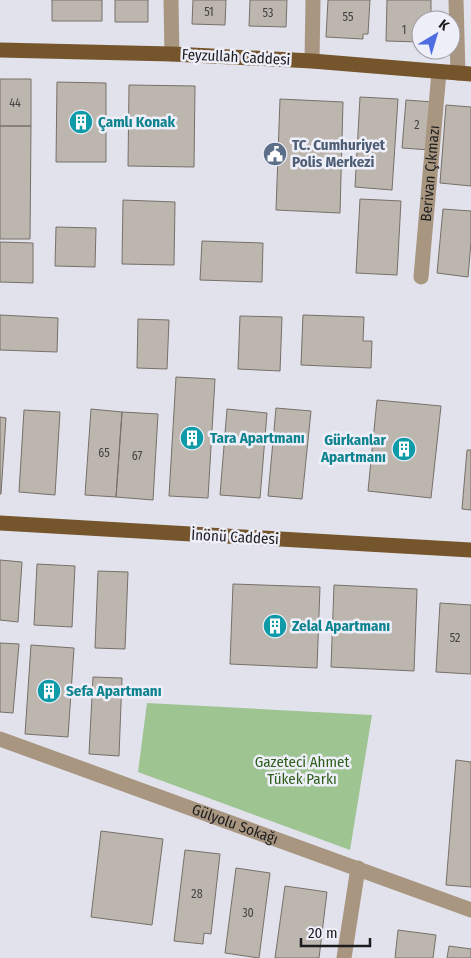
<svg xmlns="http://www.w3.org/2000/svg" width="471" height="958" font-family="'Fira Sans Condensed',sans-serif">
<rect width="100%" height="100%" fill="#e2e2ec"/>
<!-- green -->
<path fill="#9dc491" d="M147,703L372,715L350,850L138,772Z"/>
<!-- building -->
<path fill="#bcb6ae" stroke="#767069" d="M52,0H102V21H52Z
M115,0H148V22H115Z
M193,0H226L225,25L192,24Z
M250,0H287L286,27L249,26Z
M328,0H370L368,34H363V39L326,37Z
M387,0H431V20H421V42L386,41Z
M0,79H31V126H0Z
M57,82L106,83V162H56Z
M129,85L195,86L194,167L128,166Z
M360,97L398,99L392,190L355,187Z
M280,99L343,102L340,213L276,210Z
M406,100L433,102L430,150L402,148Z
M446,105L471,107V186L440,183Z
M0,126H31L30,239H0Z
M360,199L401,201L397,275L356,273Z
M123,200L175,202L174,265L122,264Z
M443,209L471,211V242L468,277L437,273Z
M56,227L96,228L95,267L55,266Z
M202,241L263,243L262,282L200,280Z
M0,242L33,243V283L0,282Z
M0,315L58,318L57,352L0,350Z
M303,315L364,317L363,341H372L371,368L301,365Z
M240,316L282,317L280,371L238,369Z
M138,319L169,320L167,369L137,368Z
M176,377L215,379L208,498L169,496Z
M377,400L441,406L431,498L368,491Z
M276,408L311,411L302,499L268,496Z
M91,409L122,412L116,497L85,495Z
M227,409L267,413L260,498L220,495Z
M24,410L60,412L55,495L19,492Z
M122,412L158,414L153,500L116,497Z
M0,417L6,418L1,494H0Z
M467,450H471V510L462,509Z
M0,560L22,562L18,622L0,620Z
M37,564L75,566L72,627L34,625Z
M98,571L128,572L125,649L95,648Z
M233,584L320,587L317,668L230,664Z
M334,585L417,589L414,671L331,667Z
M440,603L471,605V674L436,672Z
M0,643L19,644L13,713L0,712Z
M31,645L74,648L68,737L25,734Z
M93,677L122,678L119,756L89,754Z
M456,760L471,762V887L446,885Z
M101,831L163,839L152,925L91,917Z
M185,850L220,854L211,934L204,933L203,944L174,941Z
M236,868L270,873L259,958L225,953Z
M285,886L327,892L319,958H275Z
M398,930L436,935L433,958H395Z
M449,946L471,949V958H447Z"/>
<g fill="none" stroke-linecap="round" stroke-linejoin="round">
<!-- minor -->
<g stroke="#a89680" stroke-width="15">
<path d="M171,0L172,54"/>
<path d="M456,0L458,73"/>
<path d="M312,61L313,0"/>
<path id="s1" d="M421,277L439,72"/>
<path id="s2" d="M0,739L471,910"/>
<path d="M344,958L358,868"/>
</g>
<!-- major -->
<path stroke="#75552c" stroke-width="15" d="M0,50L172,54L312,61L471,74
M0,523L471,550"/>
</g>
<!-- icons -->
<defs>
<g id="building-disc" transform="scale(1.25)"><circle r="9.5" fill="#0f9aa8" stroke="#efeff9"/><path d="M-4-6H4V6H1V3H-1V6H-4ZM-2.5-4.3h1.7v1.8h-1.7ZM.8-4.3h1.7v1.8H.8ZM-2.5-1h1.7V.8h-1.7ZM.8-1h1.7V.8H.8Z" fill="#fff"/></g>
<g id="civic-disc" transform="scale(1.25)"><circle r="9.5" fill="#5c6f8a" stroke="#efeff9"/><path d="M-.6-6.5H3V-4.5H.6V-3L4-1V1h2V6H-6V1h2V-1L-.6-3ZM-1.2 2.5V6h2.4V2.5Z" fill="#fff"/></g>
</defs>
<g fill-rule="evenodd">
<use href="#building-disc" x="81" y="122"/>
<use href="#civic-disc" x="275" y="154"/>
<use href="#building-disc" x="192" y="438"/>
<use href="#building-disc" x="404" y="449"/>
<use href="#building-disc" x="275" y="626"/>
<use href="#building-disc" x="49" y="691"/>
</g>
<g text-anchor="middle" stroke-width="5" stroke-linejoin="round" paint-order="stroke">
<!-- number labels -->
<g font-size="12" fill="#444243">
<text x="209" y="16">51</text>
<text x="268" y="17">53</text>
<text x="348" y="21">55</text>
<text x="404" y="34">1</text>
<text x="15" y="107">44</text>
<text x="417" y="129">2</text>
<text x="104" y="457">65</text>
<text x="137" y="460">67</text>
<text x="455" y="642">52</text>
<text x="197" y="898">28</text>
<text x="248" y="917">30</text>
</g>
<!-- street labels -->
<g font-size="15" fill="#1c1c1f" stroke="#efeff9">
<text transform="translate(236 57) rotate(3)" y="5">Feyzullah Caddesi</text>
<text dy="5" stroke="none"><textPath href="#s1" startOffset="104">Berivan Çıkmazı</textPath></text>
<text transform="translate(235 537) rotate(3)" y="5">İnönü Caddesi</text>
<text dy="5" stroke="none"><textPath href="#s2" startOffset="250">Gülyolu Sokağı</textPath></text>
</g>
<!-- culture labels -->
<g font-size="15" font-weight="bold" fill="#0d838f" stroke="#efeff9" text-anchor="start">
<text x="98" y="127">Çamlı Konak</text>
<text x="210" y="443">Tara Apartmanı</text>
<text x="386" y="445" text-anchor="end">Gürkanlar<tspan x="386" dy="17">Apartmanı</tspan></text>
<text x="292" y="631">Zelal Apartmanı</text>
<text x="66" y="696">Sefa Apartmanı</text>
</g>
<!-- service labels -->
<g font-size="15" font-weight="bold" fill="#4e5e75" stroke="#efeff9" text-anchor="start">
<text x="292" y="150">TC. Cumhuriyet<tspan x="292" dy="17">Polis Merkezi</tspan></text>
</g>
<!-- park labels -->
<g font-size="15" fill="#2d5f1a" stroke="#efeff9">
<text x="302" y="767">Gazeteci Ahmet<tspan x="302" dy="17">Tükek Parkı</tspan></text>
</g>
</g>
<!-- north arrow -->
<g transform="translate(436 35) rotate(38)"><circle r="24" fill="#efeff9" stroke="#9b9ba2"/>
<path d="M0-4L9 19L0 12L-9 19Z" fill="#4d6de1"/>
<text y="-8" font-size="14" font-weight="bold" text-anchor="middle" fill="#1c1c1f">K</text>
</g>
<!-- scale -->
<path d="M301 938v8h69v-8" fill="none" stroke="#1c1c1f" stroke-width="2.5"/>
<text x="308" y="938" font-size="15" fill="#1c1c1f" stroke="#efeff9" stroke-width="4" paint-order="stroke">20 m</text>
</svg>
